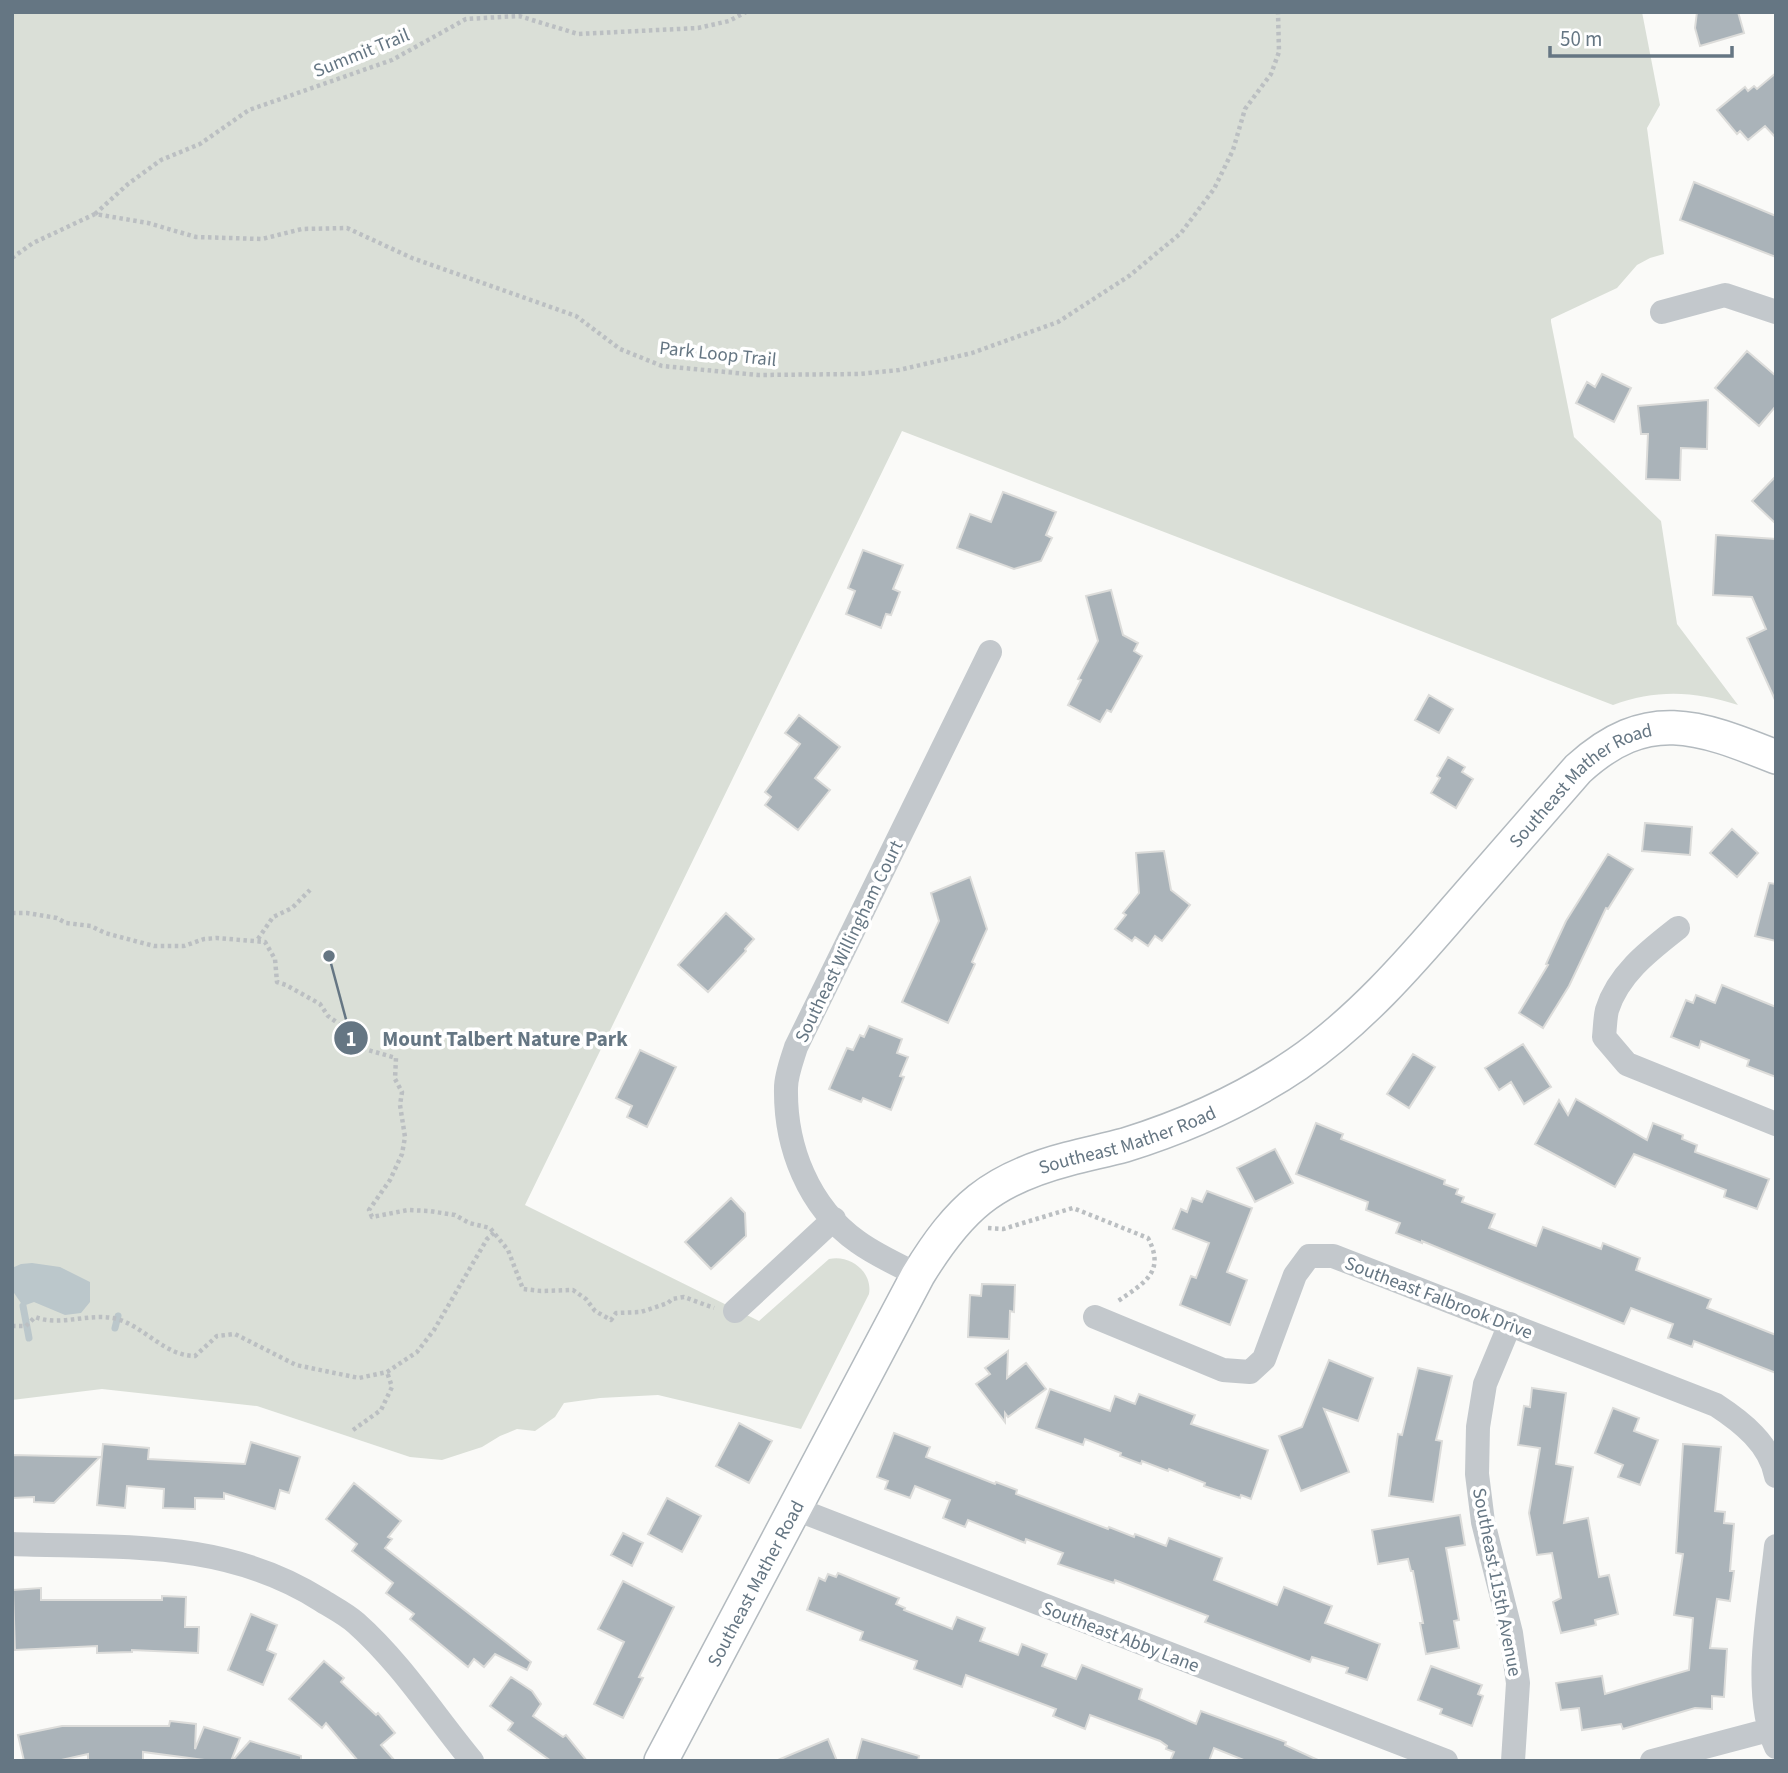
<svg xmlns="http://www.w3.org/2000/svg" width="1788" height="1773" font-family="'Source Sans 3',sans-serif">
<rect width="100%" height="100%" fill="#fafaf8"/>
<!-- green -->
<path fill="#dadfd7" d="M12,12H1642L1660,105L1647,128L1664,254L1650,258L1637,265L1617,288L1551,319V322L1574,437L1661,521L1677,624L1738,705C1695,691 1656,689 1613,705L902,431L525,1205L759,1321L829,1259C850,1254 873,1272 869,1294L801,1429L658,1395L600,1398L564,1403L555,1417L535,1431L517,1429L500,1436L482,1447L442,1460L410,1457L257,1406L102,1389L12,1400Z"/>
<!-- water -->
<path fill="#bbc7cb" d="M32,1263L60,1267L90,1282V1302L81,1313L65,1315L34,1302L23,1306L12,1290V1268L21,1264Z"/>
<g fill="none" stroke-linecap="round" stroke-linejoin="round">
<!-- stream -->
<path stroke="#bbc7cb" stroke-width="7" d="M23,1306L29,1338
M115,1328L118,1316"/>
</g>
<!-- building -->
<path fill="#aab3b9" stroke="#dcdcda" stroke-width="2" d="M1697,12H1738L1744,33L1700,46L1695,28Z
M1776,73V138L1765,126L1748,140L1740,131L1737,134L1717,110L1745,87L1748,91L1754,86L1757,89Z
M1694,182L1776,216V257L1680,220Z
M1747,351L1776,376V406L1759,426L1715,388Z
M1602,374L1631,388L1614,422L1576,403L1587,382L1595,387Z
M1708,400L1707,449L1681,448L1680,480L1646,479L1648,434H1641L1638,406Z
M1776,476V524L1752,501Z
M1003,492L1056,512L1046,535L1052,538L1041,561L1014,569L957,548L970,514L991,522Z
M1716,535L1776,539V702L1747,638L1766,629L1752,597L1713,595Z
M863,550L903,565L893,589L900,592L891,615L886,614L881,628L846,614L855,591L848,588Z
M1111,590L1123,635L1138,643L1134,651L1142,656L1111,712L1107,710L1100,722L1068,705L1081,680L1078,679L1098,641L1086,596Z
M1429,695L1453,709L1439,733L1415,720Z
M799,715L840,747L815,778L830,790L798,830L765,805L771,797L765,792L800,744L785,733Z
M1448,757L1465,767L1462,772L1473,779L1456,808L1431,793L1440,778L1437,776Z
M1645,823L1692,827L1690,855L1642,851Z
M1732,829L1758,853L1737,877L1710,853Z
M1164,851L1171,890L1190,905L1162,941L1155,936L1148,946L1135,937L1132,941L1115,929L1126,915L1123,913L1139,893L1136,853Z
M1608,854L1633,869L1608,909L1606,908L1569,986L1543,1028L1519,1013L1548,965L1546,964L1566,921Z
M970,877L987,929L972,962L975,964L948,1023L902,1002L939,921L931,893Z
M1769,883L1776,884V941L1755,936Z
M726,913L754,939L745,949L746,951L708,992L678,965Z
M1722,985L1776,1007V1077L1747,1066L1749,1060L1701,1041L1699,1048L1671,1037L1686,1000L1693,1003L1696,995L1715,1003Z
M869,1026L902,1039L897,1053L908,1057L900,1076L904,1077L891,1110L863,1098L861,1102L829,1089L847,1048L853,1050L860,1035L864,1037Z
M1523,1044L1551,1087L1524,1104L1511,1082L1499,1090L1485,1068Z
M640,1050L676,1067L647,1127L627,1117L632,1106L616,1098Z
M1413,1054L1435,1067L1409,1108L1387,1094Z
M1576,1099L1647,1140L1653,1123L1683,1135L1682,1139L1697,1145L1695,1152L1769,1179L1757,1209L1724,1197L1726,1190L1634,1154L1615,1187L1535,1144L1559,1100L1568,1115Z
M1316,1123L1343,1134L1341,1139L1445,1180L1444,1184L1458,1189L1456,1194L1464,1197L1462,1202L1495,1214L1489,1228L1536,1246L1543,1227L1601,1249L1603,1243L1640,1258L1636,1270L1711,1299L1707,1308L1776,1335V1373L1694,1341L1692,1347L1668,1338L1673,1324L1631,1308L1624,1324L1422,1241V1243L1396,1233L1400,1223L1366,1210L1368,1202L1296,1174Z
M1275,1149L1293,1183L1255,1202L1237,1168Z
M1207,1191L1252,1208L1227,1272L1247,1280L1230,1325L1180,1305L1191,1276L1196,1278L1209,1243L1173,1229L1181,1209L1187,1212L1192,1198L1202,1202Z
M731,1198L745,1213L746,1236L711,1269L685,1242Z
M982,1284L1015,1285L1014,1312L1010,1311L1009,1339L968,1337L970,1295L981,1296Z
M1008,1351L1007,1378L1026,1363L1046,1389L1008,1417L1005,1413V1422L976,1384L990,1374L985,1368Z
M1329,1360L1373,1378L1358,1421L1324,1409L1349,1472L1301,1491L1279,1436L1302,1427Z
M1418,1368L1452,1376L1436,1440L1442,1441L1433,1502L1389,1496L1398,1434L1402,1435Z
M1532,1388L1566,1393L1556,1464L1573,1467L1564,1523L1588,1518L1599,1577L1609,1575L1618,1614L1595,1620L1596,1625L1561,1633L1553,1602L1561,1598L1552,1553L1537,1555L1529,1513L1540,1448L1518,1445L1524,1406L1530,1407Z
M1050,1389L1110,1411L1115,1396L1135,1404L1139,1394L1195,1415L1191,1424L1268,1450L1251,1499L1241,1495L1240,1498L1204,1486L1205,1483L1169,1469L1168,1471L1142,1461L1141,1464L1120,1456L1121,1453L1085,1439L1083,1445L1036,1428Z
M1613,1408L1639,1418L1634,1431L1658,1440L1640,1485L1618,1477L1623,1465L1595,1453Z
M739,1423L772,1441L749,1483L716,1466Z
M894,1433L930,1447L926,1457L995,1484L996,1482L1017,1490L1016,1494L1108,1529L1109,1527L1134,1537L1135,1534L1166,1546L1169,1538L1222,1558L1214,1580L1277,1605L1284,1587L1332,1606L1325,1623L1380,1644L1367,1680L1346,1673L1348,1668L1312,1657L1310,1662L1205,1622L1208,1616L1115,1580L1114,1583L1058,1564L1063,1553L1026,1539L1025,1543L968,1520L965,1527L943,1518L950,1500L915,1486L910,1498L885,1489L888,1481L877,1477Z
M251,1442L300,1457L289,1493L280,1490L275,1509L224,1493V1499L195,1498V1509L163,1508L164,1489L127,1486L125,1508L97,1505L103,1444L149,1448L148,1459L245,1464Z
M1683,1444L1721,1447L1715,1511L1725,1512L1724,1523L1734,1524L1730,1571H1734L1730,1601L1717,1599L1710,1648L1727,1649L1724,1697L1712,1696V1709L1695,1708L1623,1729L1621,1724L1582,1730L1579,1708L1561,1710L1556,1683L1602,1676L1605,1694L1689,1670L1693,1618L1674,1615L1683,1554L1676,1553Z
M12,1455L100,1457L54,1503L34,1502V1497L12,1498Z
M354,1483L401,1521L388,1537L392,1539L385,1548L531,1662L527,1670L495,1654L484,1667L474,1659L468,1667L410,1619L414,1614L386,1593L393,1583L352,1551L357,1544L326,1519Z
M667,1498L701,1516L682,1552L648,1534Z
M1460,1515L1465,1545L1446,1548L1459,1620L1454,1621L1459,1648L1426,1654L1420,1623H1423L1413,1571H1411L1408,1559L1378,1564L1372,1530Z
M623,1533L643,1543L632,1566L611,1555Z
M838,1573L899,1598L896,1604L905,1608L904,1610L952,1629L957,1617L985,1628L980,1641L1018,1655L1022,1644L1047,1654L1042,1666L1076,1679L1082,1665L1142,1689L1139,1699L1196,1724L1201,1711L1286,1742L1285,1745L1320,1761H1246L1214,1748L1209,1761H1170L1174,1752L1166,1749L1167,1746L1160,1741L1090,1715L1085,1729L1053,1716L1056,1709L966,1675L962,1687L914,1669L917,1661L860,1640L863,1632L807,1610L819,1578L825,1581L828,1574L836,1577Z
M623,1581L674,1607L639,1677L643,1678L623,1718L594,1704L624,1642L598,1629Z
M41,1588V1600H162V1596L186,1597L185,1627H199L198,1653L132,1650V1652L97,1653V1646L15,1650L13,1590Z
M251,1614L277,1625L267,1650L276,1654L263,1685L228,1670Z
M324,1661L344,1678L341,1682L376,1715L378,1713L395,1733L381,1745L395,1761H358L326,1723L322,1728L289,1699Z
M1431,1666L1482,1685L1478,1694L1483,1696L1472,1726L1440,1714L1442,1709L1418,1700Z
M511,1677L532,1691L541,1704L533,1716L563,1737L566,1735L587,1761H551L508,1730L513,1723L490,1706Z
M170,1721L196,1724L195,1749L204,1727L240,1738L231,1761H212L143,1752V1761H88V1754L57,1761H24L18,1735L62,1726H169Z
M828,1739L837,1761H778V1760Z
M862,1739L919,1756L918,1761H856Z
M250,1741L301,1756V1761H232Z"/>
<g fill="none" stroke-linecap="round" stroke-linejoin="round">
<!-- secondary casing -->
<g stroke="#b3babf" stroke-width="36">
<g id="secondary">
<path id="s1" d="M661,1761L918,1275C959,1208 991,1179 1068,1159C1087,1154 1106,1150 1125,1145C1186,1126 1244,1100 1297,1064C1358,1022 1408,965 1456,909C1497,862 1538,815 1578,769C1647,706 1698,726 1776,757"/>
</g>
</g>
<!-- path -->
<path stroke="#bbbfc2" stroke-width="4.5" stroke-dasharray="3.5 3.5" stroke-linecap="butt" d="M95,214L128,184L161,160L200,144L249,110L392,60L466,19L519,16L578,34L698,28L729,21L746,12
M12,258L33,243L95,214L148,223L196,237L262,239L302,229L347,228L412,258L576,316L620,349L662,366L758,375L859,374L899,370L972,353L1058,322L1129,276L1181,233L1214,189L1233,150L1245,109L1271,74L1279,52L1278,12
M12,913H27L57,918L66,923L91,926L105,933L154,946H184L204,939L217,938L265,942L275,959L277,982L286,985L320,1004L328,1016L339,1024L361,1048L396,1058L395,1079L402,1092L400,1105L405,1137L402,1154L390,1180L369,1210L372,1217L408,1210L429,1211L455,1215L469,1223L490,1228L508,1250L523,1289L541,1291L573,1290L586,1299L595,1311L611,1320L616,1313L641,1312L668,1303L672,1299L684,1297L714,1308
M258,939L273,917L292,908L310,890
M988,1228L1003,1229L1073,1208L1148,1238C1166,1272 1144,1283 1118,1301
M12,1326H26L35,1317C60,1327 90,1312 117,1319C145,1327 165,1356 195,1356L217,1336L235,1334L296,1365L359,1378L387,1372L417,1352L434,1330L487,1239L495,1232
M353,1430L381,1410L392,1387L387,1372"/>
<!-- street -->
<path stroke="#c3c8cc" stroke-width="24" d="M1662,312L1725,295L1776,312
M1678,928C1650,950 1618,974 1607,1010C1605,1018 1605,1028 1604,1037L1627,1064L1776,1124
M918,1275C898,1265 876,1255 858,1242C808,1207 785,1146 786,1088C786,1075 792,1060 796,1047L990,652
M735,1311L834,1219
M1095,1317L1223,1370L1250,1372L1264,1359L1295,1275L1309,1256H1333L1716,1405C1742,1422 1770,1444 1776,1476
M1510,1324L1485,1384L1478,1427L1477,1474L1483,1522L1511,1633L1518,1683L1513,1761
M796,1509L1446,1761
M12,1544C121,1548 225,1539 321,1600C332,1607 346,1614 356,1623C401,1663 434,1715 472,1761
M1776,1546C1770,1604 1751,1693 1776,1747
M1652,1761L1769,1730"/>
<!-- secondary -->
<use href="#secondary" stroke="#fff" stroke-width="33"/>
</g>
<g text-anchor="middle" stroke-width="7" stroke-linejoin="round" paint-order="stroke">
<!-- street labels -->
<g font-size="19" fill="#657683" stroke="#fff">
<text transform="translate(361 52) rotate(-22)" y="7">Summit Trail</text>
<text transform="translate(718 353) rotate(6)" y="7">Park Loop Trail</text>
<text dy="7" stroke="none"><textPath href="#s1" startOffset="1396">Southeast Mather Road</textPath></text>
<text transform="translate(848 941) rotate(-64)" y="7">Southeast Willingham Court</text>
<text dy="7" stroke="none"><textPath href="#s1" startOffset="808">Southeast Mather Road</textPath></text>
<text transform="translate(1439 1297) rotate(21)" y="7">Southeast Falbrook Drive</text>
<text transform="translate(1498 1582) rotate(79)" y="7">Southeast 115th Avenue</text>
<text dy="7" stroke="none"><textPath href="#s1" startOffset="201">Southeast Mather Road</textPath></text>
<text transform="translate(1121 1636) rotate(21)" y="7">Southeast Abby Lane</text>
</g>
</g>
<!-- callouts -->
<path fill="none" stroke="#657683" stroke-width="2.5" d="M329 956L351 1038"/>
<g fill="#657683" stroke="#fff" stroke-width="2.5">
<circle cx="329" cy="956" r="7"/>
<circle cx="351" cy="1038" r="18"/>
</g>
<g font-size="21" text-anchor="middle" font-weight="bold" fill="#fff">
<text x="351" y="1046">1</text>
</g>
<g font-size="21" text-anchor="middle" font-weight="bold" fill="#657683" stroke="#fff" stroke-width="7" stroke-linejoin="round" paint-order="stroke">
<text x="505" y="1046">Mount Talbert Nature Park</text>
</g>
<!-- border -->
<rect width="1788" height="1773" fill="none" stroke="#657683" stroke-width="28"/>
<!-- scale -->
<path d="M1550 46v10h182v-10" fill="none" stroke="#657683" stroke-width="3.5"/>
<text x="1560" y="46" font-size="21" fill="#657683" stroke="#ffffff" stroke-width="5" paint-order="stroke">50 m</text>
</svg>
